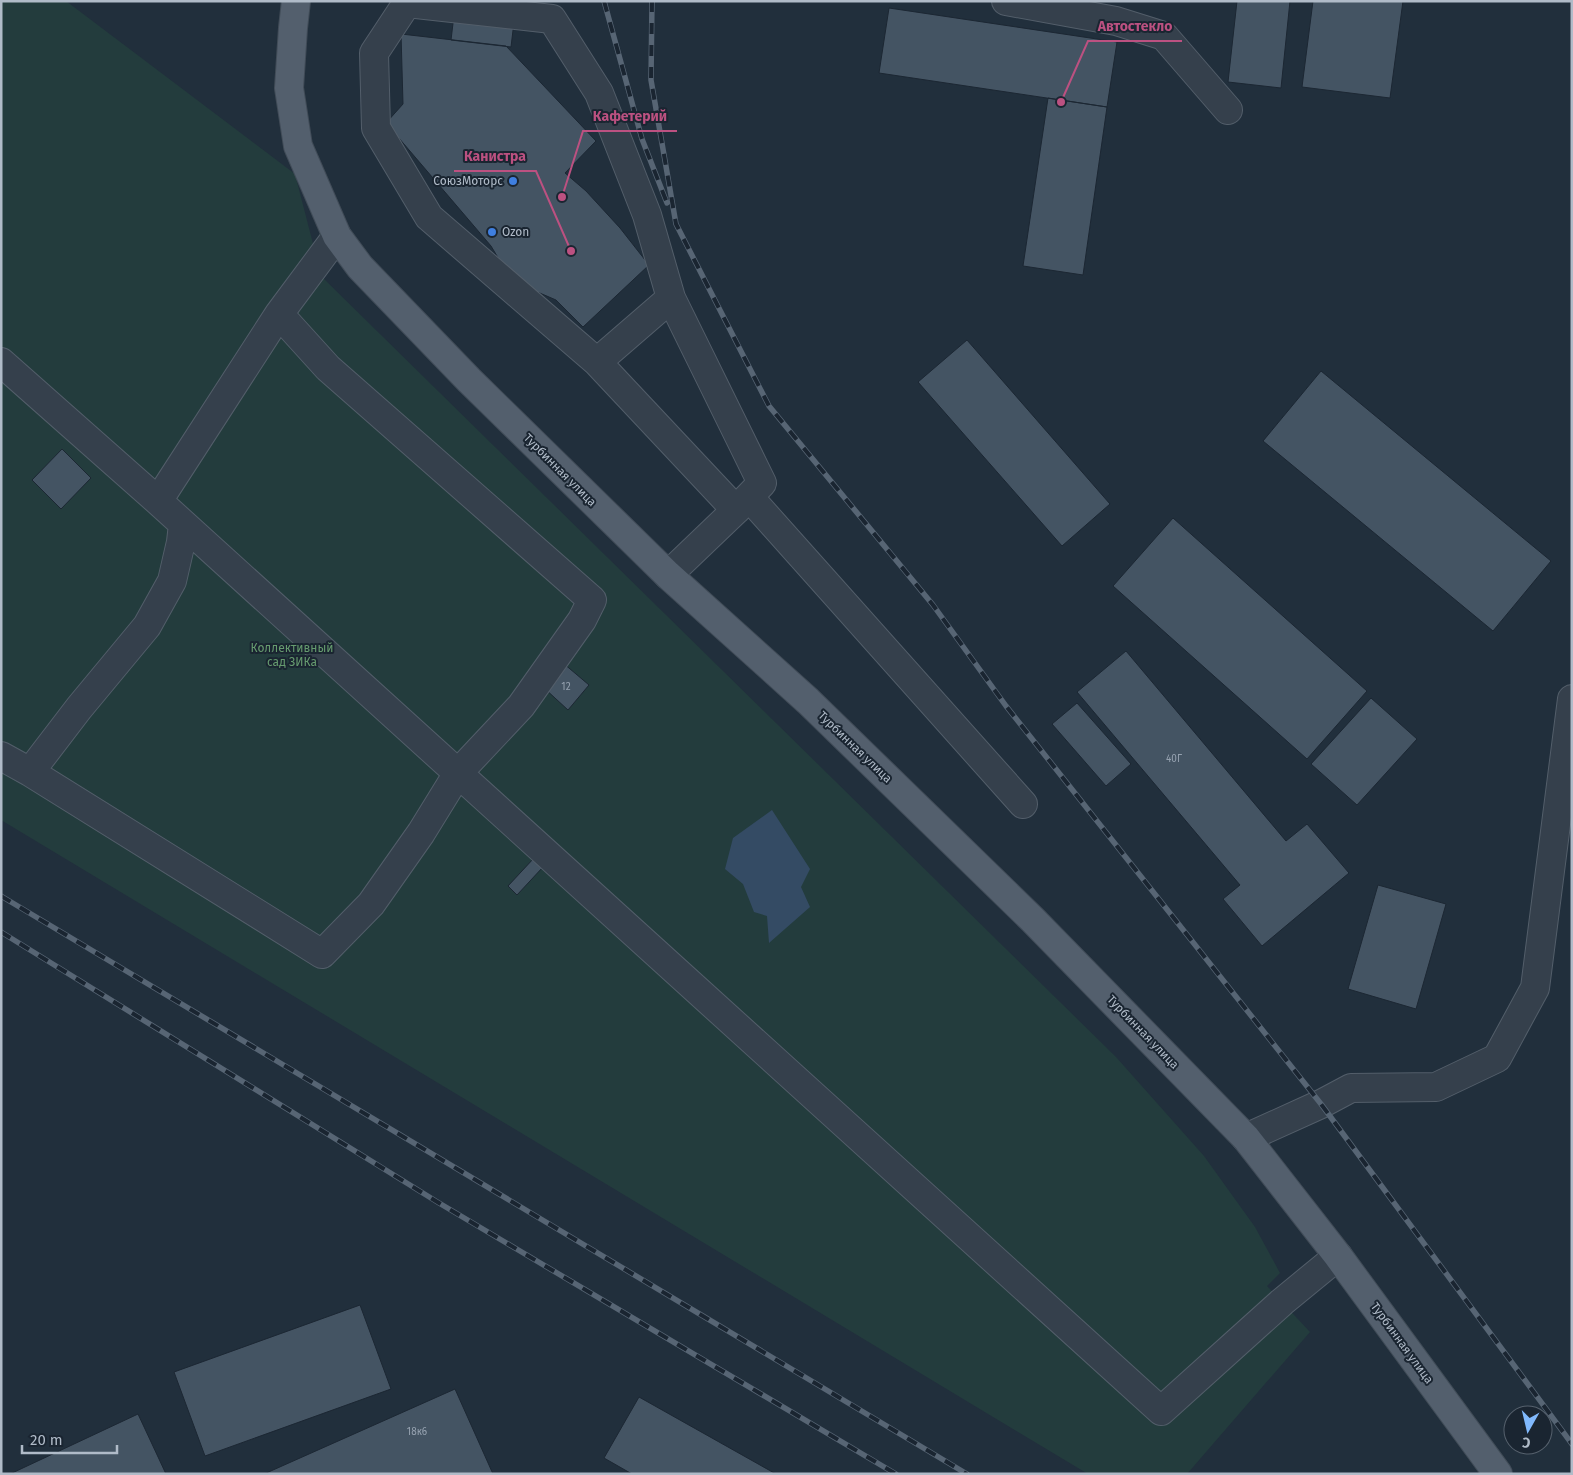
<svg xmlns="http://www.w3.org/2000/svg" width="1573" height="1475" font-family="'Fira Sans',sans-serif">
<rect width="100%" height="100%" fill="#212f3c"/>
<!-- green -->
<path fill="#233c3d" d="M1,1H66L295,174L318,263L323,278L1116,1057L1204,1156L1255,1227L1280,1273L1267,1286L1310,1332L1187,1474H1088L1,820Z"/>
<!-- water -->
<path fill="#344b64" d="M772,810L810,869L801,887L810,907L769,943L767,916L754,912L743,884L725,869L733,838Z"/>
<!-- building -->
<path fill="#445463" stroke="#1c2733" d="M1237,1H1290L1281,88L1228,82Z
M1313,1H1403L1390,98L1302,87Z
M889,8L1117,42L1107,107L879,73Z
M454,15L514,22L511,47L451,40Z
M401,34L506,46L596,141L565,173L586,191L620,228L649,265L583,327L556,300L535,291L503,266L491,246L386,123L403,104Z
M1048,98L1107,107L1083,275L1023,266Z
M967,340L1110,504L1062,546L918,382Z
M1321,371L1551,561L1493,631L1263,441Z
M62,449L91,478L61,509L32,480Z
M1173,518L1367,691L1307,759L1113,586Z
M1126,651L1286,841L1307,824L1349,873L1262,946L1223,899L1240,885L1077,692Z
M563,663L589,685L568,710L543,687Z
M1371,698L1417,739L1357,805L1311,764Z
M1077,703L1131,764L1106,786L1052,724Z
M534,858L543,867L517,895L508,886Z
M1378,885L1446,904L1416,1009L1348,989Z
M360,1305L391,1389L205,1456L174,1372Z
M455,1389L493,1474H264Z
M639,1397L776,1474H632L604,1458Z
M138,1414L166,1474H10Z"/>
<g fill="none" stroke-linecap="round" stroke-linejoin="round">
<!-- minor casing -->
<g stroke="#535e6a" stroke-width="30">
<path id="minor" d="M1006,1L1116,21L1164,36L1228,110
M1,362L158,501L1161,1411L1282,1302L1338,1256
M597,362L429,217L376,128L374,53L407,3L552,19L599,93L647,215L671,298
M749,497L1023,804
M158,501L279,314L337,236
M668,575L736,510L762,483L671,298L597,362L736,510
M1,756L30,772L322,954L371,904L421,833L458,773L521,706L582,620L592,600L328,368L279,314
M30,772L79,708L147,626L172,581L181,542L183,524
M1246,1138L1321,1104L1351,1088L1436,1087L1497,1058L1535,988L1572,699"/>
</g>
<!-- major casing -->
<g stroke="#414c58" stroke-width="30">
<path id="major" d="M296,1L293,28L289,88L298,146L337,236L360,267L469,380L668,575L808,701L1033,920L1246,1138L1338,1256L1498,1474"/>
</g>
<!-- minor -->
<use href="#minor" stroke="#35404c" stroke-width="28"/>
<!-- major -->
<use href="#major" stroke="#535f6d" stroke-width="28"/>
<!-- rail casing -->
<g stroke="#576574" stroke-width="5.5">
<path id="rail" d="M604,1L642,139L667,203
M652,1L651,80L676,224L769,406L933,605L1006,706L1321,1104L1572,1444
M1,896L967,1474
M1,932L439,1203L896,1474"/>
</g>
<!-- rail -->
<use href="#rail" stroke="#1a2531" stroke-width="4" stroke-dasharray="11" stroke-linecap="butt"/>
</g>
<!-- markers -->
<g fill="#3f7fe0" stroke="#1a2531" stroke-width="2">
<circle cx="513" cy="181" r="5"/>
<circle cx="492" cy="232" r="5"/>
</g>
<g text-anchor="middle" stroke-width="4" stroke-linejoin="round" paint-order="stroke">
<!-- number labels -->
<g font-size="10" fill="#95a1af">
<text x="566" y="690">12</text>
<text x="1174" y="762">40Г</text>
<text x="417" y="1435">18к6</text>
</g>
<!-- poi labels -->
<g font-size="12" fill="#b0bbc8" stroke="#1a2531" text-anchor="end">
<text x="503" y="185">СоюзМоторс</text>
<text x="502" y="236" text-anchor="start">Ozon</text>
</g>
<!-- street labels -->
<g font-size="12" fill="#b0bbc8" stroke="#1a2531">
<text transform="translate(560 470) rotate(45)" y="4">Турбинная улица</text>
<text transform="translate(855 747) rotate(44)" y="4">Турбинная улица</text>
<text transform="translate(1143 1032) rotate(46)" y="4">Турбинная улица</text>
<text transform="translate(1402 1343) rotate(54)" y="4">Турбинная улица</text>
</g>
<!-- park labels -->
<g font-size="12" fill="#669b6f" stroke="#1a2531">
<text x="292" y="652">Коллективный<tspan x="292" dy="14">сад ЗИКа</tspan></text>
</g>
</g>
<!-- callouts -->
<path fill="none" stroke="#bc5181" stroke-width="2" d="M1061 102L1088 41H1182M562 197L583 131H677M571 251L536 171H454"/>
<g fill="#bc5181" stroke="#1a2531" stroke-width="2">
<circle cx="1061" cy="102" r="5"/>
<circle cx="562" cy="197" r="5"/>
<circle cx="571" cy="251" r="5"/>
</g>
<g font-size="14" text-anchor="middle" font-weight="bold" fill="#bc5181" stroke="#1a2531" stroke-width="4" stroke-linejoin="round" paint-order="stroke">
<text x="1135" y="31">Автостекло</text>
<text x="630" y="121">Кафетерий</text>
<text x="495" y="161">Канистра</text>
</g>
<!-- border -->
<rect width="1573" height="1475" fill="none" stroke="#b0bbc8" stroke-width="5"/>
<!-- north arrow -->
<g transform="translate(1528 1430) rotate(188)"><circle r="24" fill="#1a2531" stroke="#56616d"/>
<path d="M0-4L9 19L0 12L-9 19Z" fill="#80b9fd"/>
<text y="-8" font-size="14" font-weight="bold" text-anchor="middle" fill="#b0bbc8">С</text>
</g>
<!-- scale -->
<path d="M22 1445v8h95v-8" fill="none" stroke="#b0bbc8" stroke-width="2.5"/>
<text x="30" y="1445" font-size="15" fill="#b0bbc8" stroke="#1a2531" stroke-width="4" paint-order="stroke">20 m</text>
</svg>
